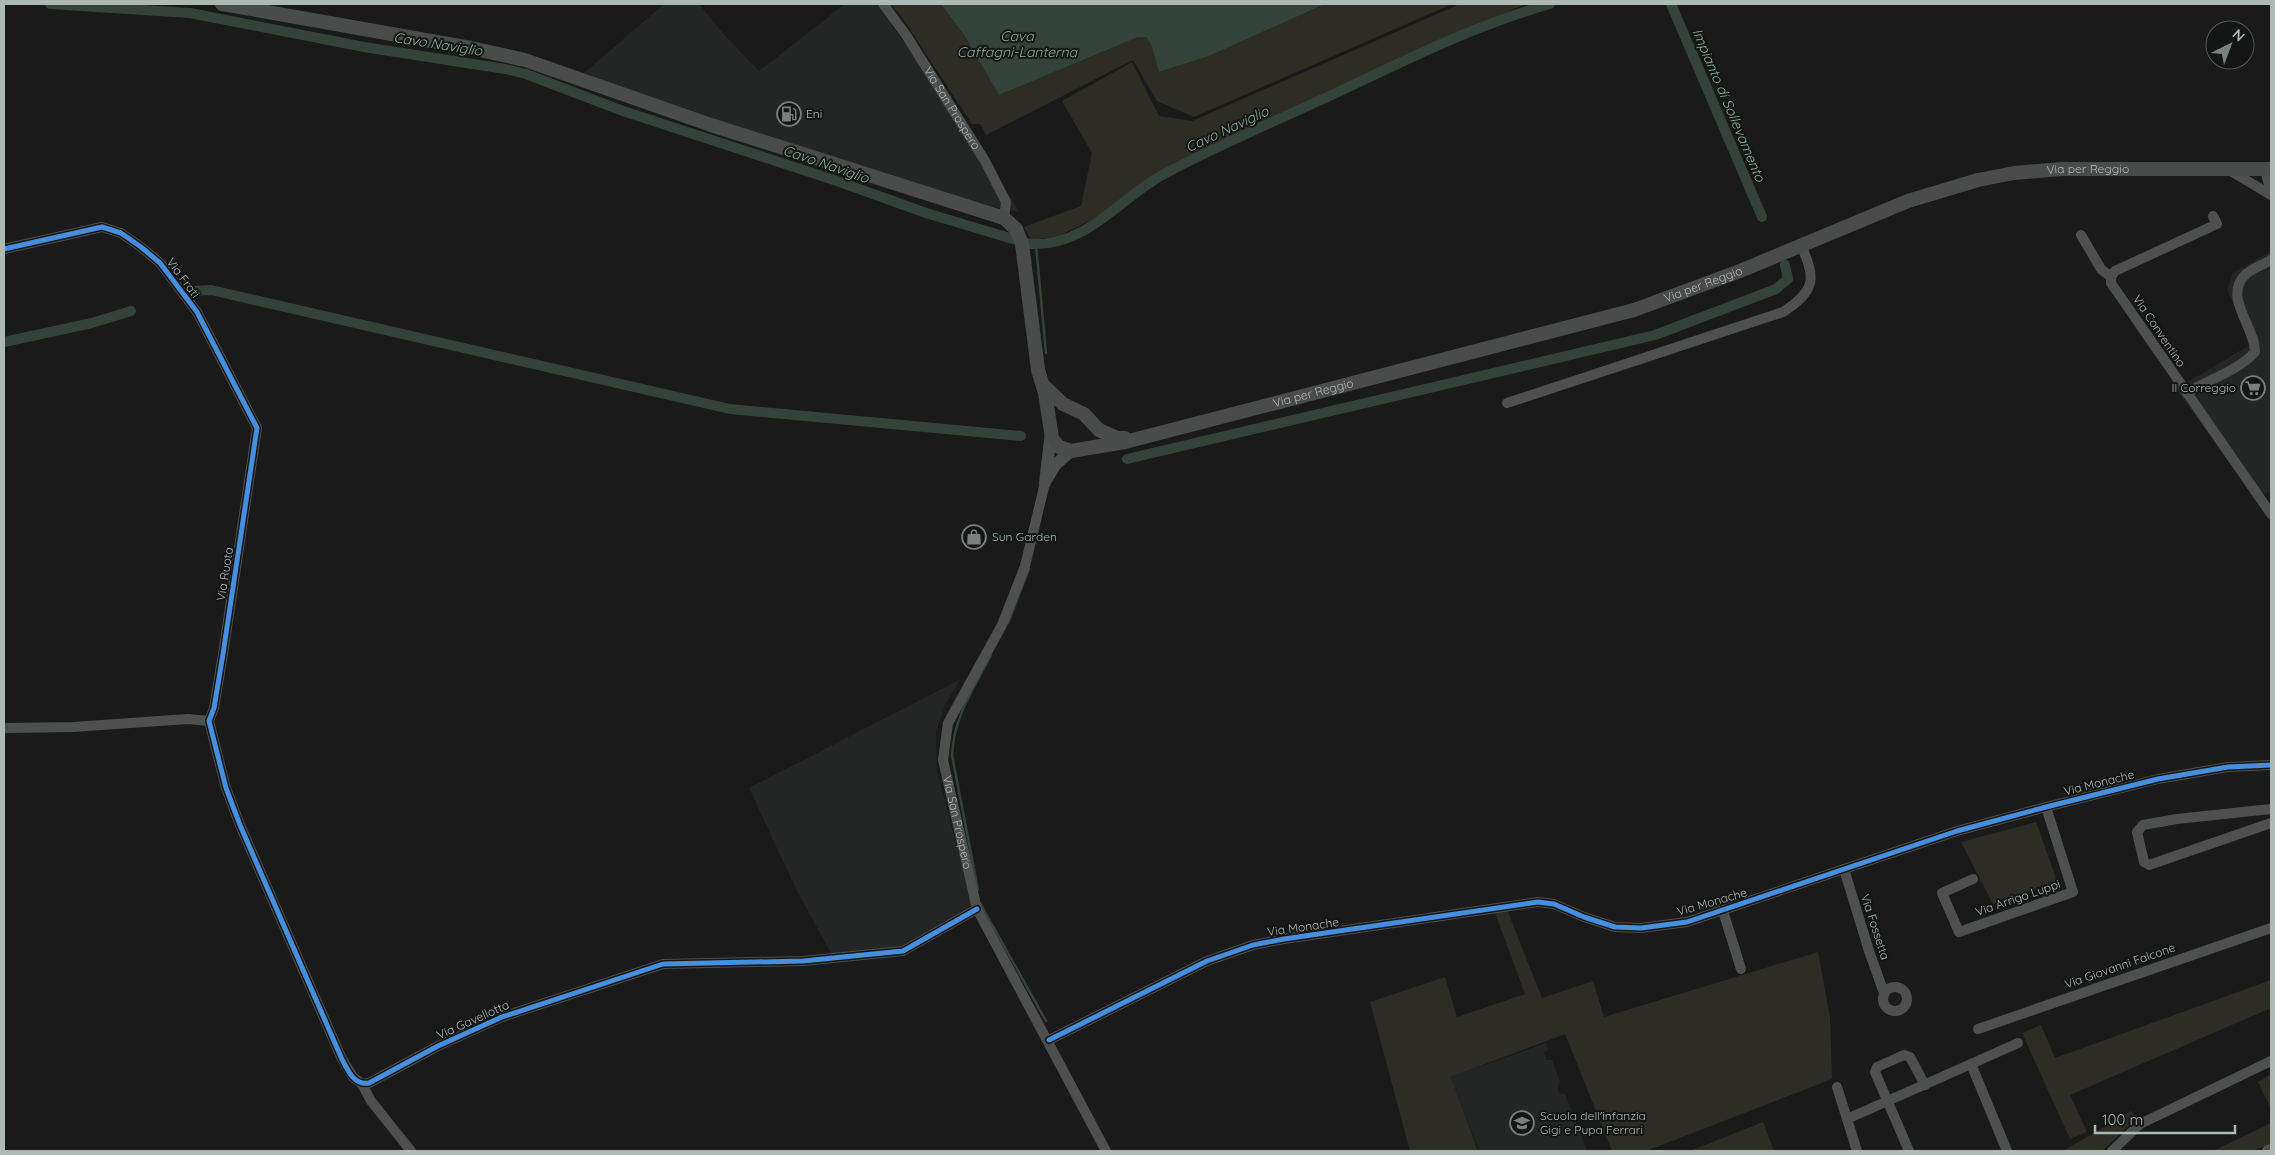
<svg xmlns="http://www.w3.org/2000/svg" width="2275" height="1155" font-family="Quicksand,sans-serif">
<rect width="100%" height="100%" fill="#1a1a1a"/>
<!-- built -->
<path fill="#242626" d="M664,4H699L726,37L759,71L845,4H876L979,145L1019,212L991,206L826,156L666,104L584,73Z
M2271,251V491L2256,499L2176,389L2253,343L2227,290L2233,273Z
M961,679L946,703L936,732L937,771L961,862L980,908L893,953L832,955L797,891L749,788Z
M1546,1043L1548,1049L1544,1053L1547,1060H1552L1560,1082L1557,1088L1559,1093L1565,1094L1587,1151H1479L1451,1077Z"/>
<!-- green -->
<path fill="#2d2d26" d="M890,4H941L964,35L999,95L1138,37H1146L1151,44L1159,72L1209,56L1325,4H1452L1194,117L1157,101L1133,60L986,135L980,124H972L901,16Z
M1460,4H1525L1164,169L1101,215L1059,236L1031,240L1024,227L1081,206L1092,153L1062,101L1132,62L1159,116L1192,121Z
M2036,822L2057,881L1993,904L1961,842Z
M1506,907L1542,998L1593,981L1604,1017L1818,952L1830,1017L1832,1079L1646,1151H1612L1565,1034L1451,1077L1478,1151H1410L1370,1002L1445,977L1457,1017L1525,994L1494,910Z
M2271,980V1008L2070,1095L2087,1132L2070,1139L2022,1033L2041,1025L2055,1058Z
M2271,1074V1109L2258,1082Z
M2131,1111L2137,1118L2102,1151H2063Z
M1763,1122L1774,1151H1690Z
M2271,1123V1144L2253,1151H2213Z"/>
<!-- water -->
<path fill="#344339" d="M941,4H1325L1209,56L1159,72L1151,44L1146,37H1138L999,95L964,35Z"/>
<g fill="none" stroke-linecap="round" stroke-linejoin="round">
<!-- stream -->
<path stroke="#344339" stroke-width="2.5" d="M1036,245L1046,353
M1008,623L1029,569
M978,890L952,755C954,716 974,688 991,655
M980,903L1046,1021"/>
<!-- canal -->
<path stroke="#344339" stroke-width="10" d="M50,4L190,13L364,47L505,69L526,74L623,111L837,181L926,213L1030,244C1089,247 1121,195 1168,172C1223,143 1280,119 1336,93C1406,60 1475,25 1550,4
M1671,4L1762,217
M194,291L211,290L730,409L1021,436
M4,342L92,323L131,311
M1127,459L1655,335L1776,289L1788,279L1785,265"/>
<!-- minor -->
<g stroke="#4d504f" stroke-width="10">
<path id="s1" d="M883,4L906,35L985,161L1006,202L1004,218"/>
<path d="M2265,169L2271,193"/>
<path d="M2229,170L2271,195"/>
<path d="M2081,235L2101,269L2111,277V283L2271,514"/>
<path d="M4,249L102,227L121,233L141,247L160,263L197,312L257,428L223,654L214,708L209,721"/>
<path d="M2111,277L2115,271L2217,224L2213,216"/>
<path d="M2187,393C2209,379 2238,371 2255,352C2255,327 2224,298 2244,276C2250,269 2263,265 2271,260"/>
<path d="M1507,403L1783,312C1816,290 1816,279 1801,245"/>
<path id="s2" d="M1045,483L1025,566L1002,625L948,723L943,760L977,909L1106,1151"/>
<path d="M209,721L226,788L240,825L341,1057L353,1077L362,1084L369,1083L438,1046L502,1017L663,964L803,961L903,951L977,909"/>
<path d="M4,728L73,727L188,719L209,721"/>
<path d="M2271,809L2177,819L2143,825L2137,832L2144,862L2149,865L2271,823"/>
<path d="M1844,869L1869,951L1884,993"/>
<path d="M1973,879L1942,893L1959,932L2073,892L2046,807"/>
<path d="M1723,911L1741,969"/>
<circle cx="1895" cy="999" r="12"/>
<path d="M1978,1029L2271,928"/>
<path d="M1049,1040L1207,961L1253,945L1284,939L1538,902L1554,904L1584,917L1615,927L1641,928L1687,922L1957,831L2046,807L2158,779L2228,767L2271,765"/>
<path d="M1971,1064L2018,1043"/>
<path d="M362,1084L371,1101L411,1151"/>
<path d="M1837,1087L1857,1151"/>
<path d="M1847,1119L1971,1064L2007,1151"/>
<path d="M1909,1151L1875,1072L1877,1067L1904,1055L1910,1057L1925,1085"/>
<path d="M2112,1151L2140,1124L2271,1061"/>
</g>
<!-- tertiary -->
<path stroke="#4d504f" stroke-width="12" d="M1047,479L1055,465L1071,451
M1045,483L1051,432
M2268,1151L2271,1150"/>
<!-- secondary -->
<g stroke="#4a4c4c" stroke-width="14">
<path id="s3" d="M222,4L471,48L525,60L711,125L1004,218L1016,229L1022,244L1038,370L1045,393L1052,438L1059,447L1071,451L1125,442L1634,310L1740,271L1908,201L1978,180L2014,173L2062,169H2271"/>
<path d="M1043,385L1063,404L1084,414L1099,430L1117,438H1125"/>
</g>
<!-- cycleway casing -->
<g stroke="#141616" stroke-width="8">
<path id="cycleway" d="M4,249L102,227L121,233L141,247L160,263L197,312L257,428L223,654L214,708L209,721L226,788L240,825L341,1057C347,1069 354,1086 369,1083L438,1046L502,1017L663,964L803,961L903,951L977,909
M1049,1040L1207,961L1253,945L1284,939L1538,902L1554,904L1584,917L1615,927L1641,928L1687,922L1957,831L2046,807L2158,779L2228,767L2271,765"/>
</g>
<!-- cycleway -->
<use href="#cycleway" stroke="#468fdf" stroke-width="5"/>
</g>
<!-- icons -->
<defs>
<g id="fuel-ring" transform="scale(1.25)"><circle r="9.5" fill="#141616" stroke="#7a817d" stroke-width="1.5"/><path d="M-5.5-6h7V0h2V4h1.3V-2.5L3-4.5l.8-.8L6-3V5H2.5V1h-1V6h-7ZM-4.2-4.7v3.2H.2V-4.7Z" fill="#7a817d"/></g>
<g id="supermarket-ring" transform="scale(1.25)"><circle r="9.5" fill="#141616" stroke="#7a817d" stroke-width="1.5"/><path d="M-6-5.5h2.5l.6 2H6L4.5 2H-2.5L-4.4-4H-6ZM-1.5 3.2a1.3 1.3 0 1 0 .1 0ZM3 3.2a1.3 1.3 0 1 0 .1 0Z" fill="#7a817d"/></g>
<g id="shop-ring" transform="scale(1.25)"><circle r="9.5" fill="#141616" stroke="#7a817d" stroke-width="1.5"/><path d="M-5-2.5h2.3a2.7 3.5 0 0 1 5.4 0H5L5.5 6h-11ZM-1.5-2.5h3a1.5 2.3 0 0 0-3 0Z" fill="#7a817d"/></g>
<g id="school-ring" transform="scale(1.25)"><circle r="9.5" fill="#141616" stroke="#7a817d" stroke-width="1.5"/><path d="M0-5L7-2L0 1L-7-2ZM-4 1L0 2.5L4 1V4Q0 6-4 4Z" fill="#7a817d"/></g>
</defs>
<g fill-rule="evenodd">
<use href="#fuel-ring" x="789" y="114"/>
<use href="#supermarket-ring" x="2253" y="388"/>
<use href="#shop-ring" x="974" y="537"/>
<use href="#school-ring" x="1522" y="1123"/>
</g>
<g text-anchor="middle" stroke-width="4" stroke-linejoin="round" paint-order="stroke">
<!-- street labels -->
<g font-size="12" fill="#adb9b3" stroke="#141616">
<text dy="4" stroke="none"><textPath href="#s1" startOffset="125">Via San Prospero</textPath></text>
<text dy="4" stroke="none"><textPath href="#s3" startOffset="2125">Via per Reggio</textPath></text>
<text transform="translate(183 278) rotate(53)" y="4">Via Frati</text>
<text dy="4" stroke="none"><textPath href="#s3" startOffset="1720">Via per Reggio</textPath></text>
<text transform="translate(2159 331) rotate(56)" y="4">Via Conventino</text>
<text dy="4" stroke="none"><textPath href="#s3" startOffset="1315">Via per Reggio</textPath></text>
<text transform="translate(225 574) rotate(-81)" y="4">Via Ruota</text>
<text transform="translate(2099 783) rotate(-14)" y="4">Via Monache</text>
<text dy="4" stroke="none"><textPath href="#s2" startOffset="362">Via San Prospero</textPath></text>
<text transform="translate(2018 898) rotate(-19)" y="4">Via Arrigo Luppi</text>
<text transform="translate(1712 902) rotate(-16)" y="4">Via Monache</text>
<text transform="translate(1303 927) rotate(-8)" y="4">Via Monache</text>
<text transform="translate(1875 927) rotate(72)" y="4">Via Fossetta</text>
<text transform="translate(2120 966) rotate(-19)" y="4">Via Giovanni Falcone</text>
<text transform="translate(473 1020) rotate(-24)" y="4">Via Gavellotta</text>
</g>
<!-- poi labels -->
<g font-size="12" fill="#adb9b3" stroke="#141616" text-anchor="start">
<text x="806" y="118">Eni</text>
<text x="2236" y="392" text-anchor="end">Il Correggio</text>
<text x="992" y="541">Sun Garden</text>
<text x="1540" y="1120">Scuola dell'infanzia<tspan x="1540" dy="14">Gigi e Pupa Ferrari</tspan></text>
</g>
<!-- water labels -->
<g font-size="14" font-style="italic" fill="#88b194" stroke="#141616">
<text x="1017" y="41">Cava<tspan x="1017" dy="16">Caffagni-Lanterna</tspan></text>
<text transform="translate(438 44) rotate(9)" y="5">Cavo Naviglio</text>
<text transform="translate(1729 105) rotate(67)" y="5">Impianto di Sollevamento</text>
<text transform="translate(1227 129) rotate(-25)" y="5">Cavo Naviglio</text>
<text transform="translate(826 164) rotate(19)" y="5">Cavo Naviglio</text>
</g>
</g>
<!-- border -->
<rect width="2275" height="1155" fill="none" stroke="#adb9b3" stroke-width="10"/>
<!-- north arrow -->
<g transform="translate(2230 45) rotate(42)"><circle r="24" fill="#141616" stroke="#515755"/>
<path d="M0-4L9 19L0 12L-9 19Z" fill="#7a817d"/>
<text y="-8" font-size="14" font-weight="bold" text-anchor="middle" fill="#adb9b3">N</text>
</g>
<!-- scale -->
<path d="M2095 1125v8h140v-8" fill="none" stroke="#adb9b3" stroke-width="2.5"/>
<text x="2102" y="1125" font-size="15" fill="#adb9b3" stroke="#141616" stroke-width="4" paint-order="stroke">100 m</text>
</svg>
